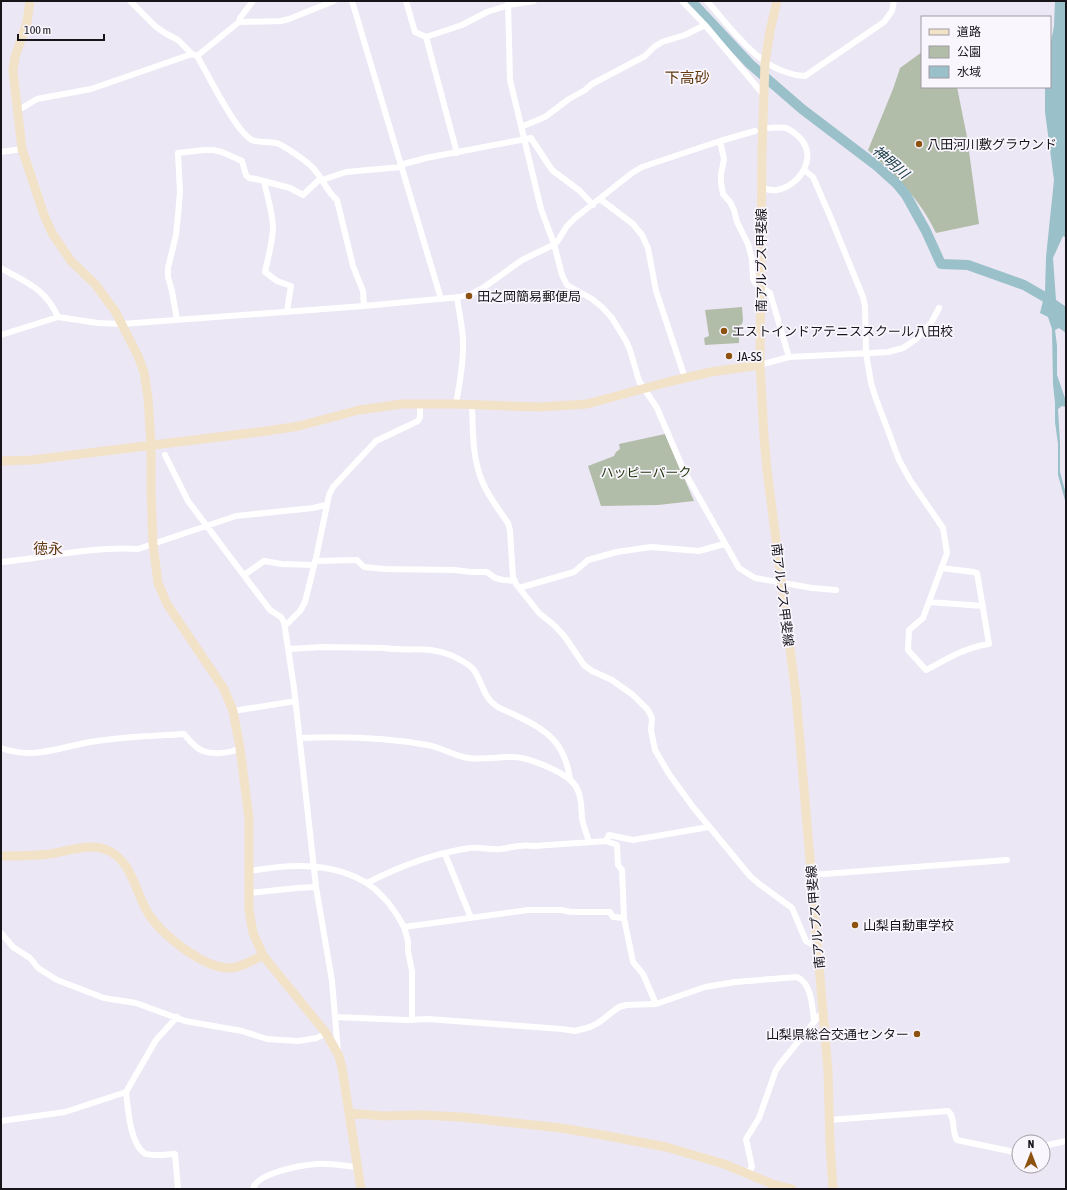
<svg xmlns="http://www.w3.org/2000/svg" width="1067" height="1190" font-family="'Asap Condensed','Noto Sans JP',sans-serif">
<rect width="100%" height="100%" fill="#ece7f4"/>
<!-- green -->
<path fill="#b2bda9" d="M922,52V87H957L967,137L979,224L936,233C919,197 896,177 868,150L893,89L900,68Z
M742,307L743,320L742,324L739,326V343L705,345L704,338L709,336L705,310Z
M665,434L694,501L658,505L601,506L588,466L614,456L616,452L620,449L619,444Z"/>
<!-- water -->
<path fill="#9ac0ca" d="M1055,1H1066V242L1065,237L1063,236L1053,258L1056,300L1065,306V312L1066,314V333L1059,328L1055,330L1057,346V375L1066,401V407L1062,406L1058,409L1060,442V472L1066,494V533V504L1058,475V444L1055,422V403L1053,384L1052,329L1048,317L1040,313L1045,293L1046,257L1054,180L1045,112V87H1050V46L1054,26Z"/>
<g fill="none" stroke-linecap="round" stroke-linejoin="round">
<!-- river -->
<path stroke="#9ac0ca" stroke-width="10" d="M691,1L750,64L802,109L877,166L897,184L906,195L926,231L941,264L968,265L1024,285L1050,300L1066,324"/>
<!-- street -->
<path stroke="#fff" stroke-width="6" d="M130,1L155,26L165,33L178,40L192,54L197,56C208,74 235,131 252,140C259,143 268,141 276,143C282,144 306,161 311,166C322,176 326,191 337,200L353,266L363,291L364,306
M352,1L441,299
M406,1L415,32L426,37
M508,1L510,80L541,209L554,244L562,275L567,285L592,299L602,307L612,318L626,341L630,350L639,381L657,408L684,471L739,568L755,578L812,588L836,590
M682,1L705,25L763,94
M707,1C733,30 761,74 805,76L884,22L892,11L894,1
M239,22L240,18L253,1
M197,56L239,22L281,21L289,19L334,1
M17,111L37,99L91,89L192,54
M521,127L545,117L569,99L585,90L592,84L645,56L654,47L662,42L685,35L705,25
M720,141L724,159L721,174V183L723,194L730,202L734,210L737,222L748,244L752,259L753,279L755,283L770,293L789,357
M1,152L22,149
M457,153L426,37L462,25L487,12L509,5L534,1
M400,165L426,158L531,138L552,170L580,191L593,205
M804,170L813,177L830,216L863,297L865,306L866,353L871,383L875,396L899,460L910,480L943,528L947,553L923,618L909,630L908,650L926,670C947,659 966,647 989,644L977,573L974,572L941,568
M322,180L346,172L401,167
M264,181C267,196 273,213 273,229C272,244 268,258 265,272L277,281L291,286L287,311
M761,188C766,189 772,191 777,190C800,186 819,156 799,137C795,133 791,130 786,128C780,127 773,128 767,128
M600,199L633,224L642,235L648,248L656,291L685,378
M1,268C27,283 45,288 58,317
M177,320L172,291L168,277V268L176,235L178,215L180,192L178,153L204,150H213L222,152L242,161L246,175L249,178L256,179L290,188L303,195L321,178
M1,335L58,317L98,323L122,324L364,306L460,297L473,293L483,288L522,260L551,246L557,242L567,226L575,218L632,173L642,167L720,141L755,131
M760,365L789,357L872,353L888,352L903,348L915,340L931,323L939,308
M456,404C459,386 463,367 463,348C464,331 459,314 457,297
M472,405C473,430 472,457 482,481C488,496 499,510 508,523L510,530L513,578L516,584L539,613L555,626L565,637L584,665L592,671L612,680L633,695L648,710L652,718L651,730L655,750L669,774L693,807L750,876L758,883L792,908L806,941L811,944H816
M165,455L188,501L270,610L281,617L284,622L294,688L316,887L332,981L338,1052
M315,561L357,560L364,567L385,569L454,570L471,572H487L495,578L503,580L515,581
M1,562C46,558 92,546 138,549L236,516L313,508L326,505
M244,575L264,561L282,564L314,565
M519,588L574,572L588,560L617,552L651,547L699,551L724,544
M929,602L983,606
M285,626L300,611L305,602L316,558L329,495L333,487L376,441L418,421L420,417V404
M289,649L323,647L384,648C410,652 427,645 453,656C460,660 468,663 473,669C482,680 483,697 495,705C501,710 510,712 517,716C548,730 565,744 570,779
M233,711L296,701
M300,738C344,736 384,737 427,745C441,747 454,756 468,758C483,760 498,757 513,757C528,757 558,770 569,779C582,789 581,804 582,818C583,826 587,834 589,842
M1,748C35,761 64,745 97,741C126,736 155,736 184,734C189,740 195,748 203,751C214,755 231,753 240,748
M606,841L609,835L633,840L709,827
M445,854L471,918
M249,871C264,869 280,866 295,866C326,865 362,873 383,897C392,906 398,916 404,927L528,910H561L571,912H610L613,917L624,918
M811,875L1007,860
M367,883C398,867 435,853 470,848C480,847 490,850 501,849C514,847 520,844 534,846L606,841L617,845L618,865L622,870L624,918L633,962L643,974L656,1004
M249,893L297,888L316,887
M404,927L408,941V951L412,971V1020
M1,933L13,947L30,958L38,968L57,980L104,998L136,1003L185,1021L242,1031L267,1039L298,1041L317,1038L326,1033
M335,1017L407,1020L428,1019L562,1029L575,1031L590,1027L598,1023L619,1007L626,1005L656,1004L705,987L735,982L797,977C812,984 812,1006 814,1021
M126,1092C128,1109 130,1143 144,1153C150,1157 168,1154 175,1154L178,1189
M829,1120L948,1111C956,1117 951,1131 957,1140L1014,1152L1019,1151
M1,1121L65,1112L126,1092L156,1040L177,1017
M1043,1146L1066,1141
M747,1174L752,1167L746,1139L759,1118L776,1070L780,1064L823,1011
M253,1189C256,1173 302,1165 317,1164C330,1163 344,1166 357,1167"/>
<!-- secondary -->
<path stroke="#f2e2c8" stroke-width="9" d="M30,1L27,22L15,57L13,71L22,149L44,215L52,233L71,261L95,284L115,311L138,356L144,372L148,398L151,444V490L153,544L158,583L167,604L224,689L233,711L240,748L249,819V910L253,933L263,955L269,963L326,1033L339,1056L342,1068L361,1189
M777,1L770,31L765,63L762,150L760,365L764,437L767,470L796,695L828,1071L830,1144L833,1189
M1,461L32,460L267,431L299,426L359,410L402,404H456L539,407L587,404L668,382L711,372L760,365
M1,856C17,856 33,856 49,854C69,851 90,842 109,851C132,862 135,891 147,911C159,933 203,968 229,968C241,968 253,960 263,955
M349,1113L383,1116L421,1115L461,1117L561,1128L608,1136L666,1147L724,1164L772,1184L792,1189"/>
</g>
<!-- markers -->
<g fill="#8d5210" stroke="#f9f6fe" stroke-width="1.5">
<circle cx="919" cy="144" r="4"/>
<circle cx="469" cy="296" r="4"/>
<circle cx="724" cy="331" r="4"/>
<circle cx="729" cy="356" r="4"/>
<circle cx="855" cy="925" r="4"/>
<circle cx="917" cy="1034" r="4"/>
</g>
<g text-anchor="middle" stroke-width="3.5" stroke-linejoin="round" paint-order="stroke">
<!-- poi labels -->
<g font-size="13" fill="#171519" stroke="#f9f6fe" text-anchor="start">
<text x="927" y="149">八田河川敷グラウンド</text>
<text x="477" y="301">田之岡簡易郵便局</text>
<text x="732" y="336">エストインドアテニススクール八田校</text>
<text x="737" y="361">JA-SS</text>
<text x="863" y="930">山梨自動車学校</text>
<text x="909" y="1039" text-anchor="end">山梨県総合交通センター</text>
</g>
<!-- street labels -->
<g font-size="13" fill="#171519" stroke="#f9f6fe">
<text transform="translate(761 260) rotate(-90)" y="5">南アルプス甲斐線</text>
<text transform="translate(783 595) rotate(83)" y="5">南アルプス甲斐線</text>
<text transform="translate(815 917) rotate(-95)" y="5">南アルプス甲斐線</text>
</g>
<!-- park labels -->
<g font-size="13" fill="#1c3103" stroke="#f9f6fe">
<text x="646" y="477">ハッピーパーク</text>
</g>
<!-- water labels -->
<g font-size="14" font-style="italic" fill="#133740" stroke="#f9f6fe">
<text transform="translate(891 162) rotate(41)" y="5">神明川</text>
</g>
<!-- quarter labels -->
<g font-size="15" fill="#643b11" stroke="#f9f6fe">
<text x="687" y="83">下高砂</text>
<text x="48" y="554">徳永</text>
</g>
</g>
<!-- border -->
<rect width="1067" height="1190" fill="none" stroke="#171519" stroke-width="4"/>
<!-- legend -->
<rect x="921" y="16" width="130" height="72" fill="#f9f6fe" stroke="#9f9ca2"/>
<rect x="929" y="29" width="20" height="6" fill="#f2e2c8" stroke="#9f9ca2"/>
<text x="957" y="36" font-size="12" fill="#171519">道路</text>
<rect x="929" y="46" width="20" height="12" fill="#b2bda9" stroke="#9f9ca2"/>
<text x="957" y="56" font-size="12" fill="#171519">公園</text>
<rect x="929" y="66" width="20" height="12" fill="#9ac0ca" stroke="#9f9ca2"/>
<text x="957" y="76" font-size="12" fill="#171519">水域</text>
<!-- north arrow -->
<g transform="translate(1031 1154)"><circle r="19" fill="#f9f6fe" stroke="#9f9ca2"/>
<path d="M0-3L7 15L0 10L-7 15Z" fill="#8d5210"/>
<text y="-6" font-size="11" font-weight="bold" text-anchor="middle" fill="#171519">N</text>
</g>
<!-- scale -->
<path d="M18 34v6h86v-6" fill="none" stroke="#171519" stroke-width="2"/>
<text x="24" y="34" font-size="12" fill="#171519" stroke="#f9f6fe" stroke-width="3" paint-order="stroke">100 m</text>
</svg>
